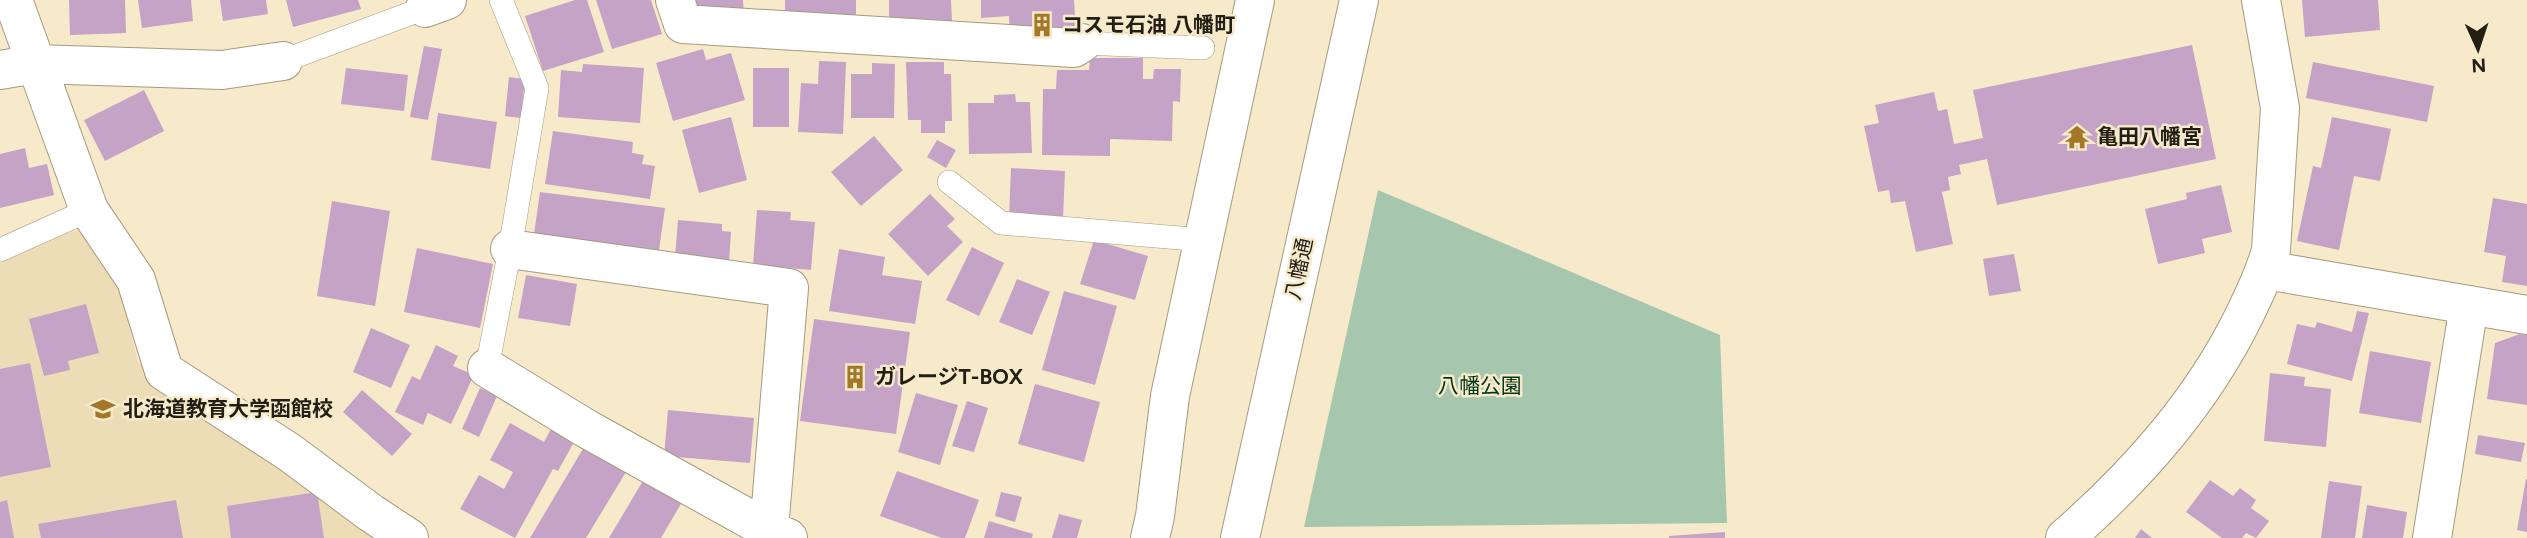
<svg xmlns="http://www.w3.org/2000/svg" width="2527" height="538" font-family="Figtree,'Noto Sans JP',sans-serif">
<rect width="100%" height="100%" fill="#f6eacb"/>
<!-- built -->
<path fill="#ecddb7" d="M83,229L117,279L138,362L275,457L387,538H0V262L63,233Z"/>
<!-- green -->
<path fill="#a6c6ae" d="M1378,190L1720,335L1727,523L1304,527Z"/>
<!-- building -->
<path fill="#c4a3c6" d="M69,0H125L126,33L70,35Z
M138,0H191L193,21L142,28Z
M220,0H266L268,14L223,21Z
M286,0H358L361,9L293,27Z
M575,0H587L604,52L543,71L525,16Z
M596,0H651L662,34L612,49Z
M695,0H743L744,16L696,18Z
M785,0H856V22L785,12Z
M889,0H951L952,21L889,24Z
M981,0H1074L1076,32L1010,36L1009,16L981,18Z
M2302,0H2378L2380,30L2305,37Z
M2192,45L2216,159L1997,205L1987,159L1959,165L1961,174L1948,177L1950,190L1942,192L1953,244L1916,252L1905,201L1891,203L1889,190L1878,192L1864,126L1879,123L1875,105L1934,92L1938,111L1947,109L1954,144L1983,138L1973,90Z
M424,46L442,49L428,120L410,117Z
M703,49L706,60L731,53L745,100L673,121L656,63Z
M1090,58H1143V79H1153L1154,69H1181L1180,102L1173,101L1172,141L1110,139V156L1042,155L1043,89H1056L1057,70H1089Z
M819,61L846,62L843,134L798,132L801,83L818,84Z
M906,62H944V74H951L952,121H945V133H921V120H908Z
M2313,62L2434,86L2427,122L2306,98Z
M872,63L895,64L894,118H851V74H872Z
M583,64L644,68L640,123L558,117L561,70L582,72Z
M346,68L408,75L404,111L341,104Z
M753,68H789V127H753Z
M509,77L525,79L521,118L505,116Z
M144,90L164,131L105,161L84,120Z
M1015,94L1016,102H1030L1032,153L969,154L968,103H994V95Z
M438,113L497,122L490,169L431,160Z
M731,117L747,180L699,193L682,130Z
M2332,117L2391,129L2380,181L2354,176L2339,250L2297,241L2313,166L2321,168Z
M553,131L633,142L632,153L644,155L642,164L655,166L650,199L545,184Z
M874,136L903,170L861,206L831,172Z
M937,140L956,150L946,168L927,157Z
M25,148L29,168L47,164L54,195L0,208V154Z
M1011,168L1065,171L1063,219L1009,217Z
M2221,185L2232,232L2202,239L2205,253L2158,264L2145,209L2187,199L2186,193Z
M540,192L665,208L659,250L534,234Z
M930,194L955,219L947,226L963,242L928,276L888,234Z
M2493,198L2527,204V286L2502,282L2506,256L2484,252Z
M332,201L390,211L375,306L317,296Z
M757,210L791,212L790,220L815,222L811,270L753,265Z
M678,220L722,224V231L731,232L729,262L675,257Z
M1094,240L1148,256L1135,300L1080,284Z
M972,247L1004,263L979,316L946,300Z
M417,248L493,264L480,328L404,312Z
M839,249L885,257L882,275L922,281L915,324L829,311Z
M2014,254L2021,291L1989,296L1983,259Z
M526,275L577,284L570,326L518,318Z
M1017,279L1050,292L1032,335L999,322Z
M1064,291L1117,306L1095,385L1042,370Z
M86,304L99,353L68,361L70,370L44,376L29,319Z
M2357,311L2369,313L2352,381L2287,364L2297,324L2315,328L2317,322L2352,332Z
M814,319L910,332L896,434L800,421Z
M371,328L410,345L391,388L353,372Z
M2520,334L2527,335V405L2487,399L2495,343Z
M436,345L458,356L453,366L474,375L451,424L428,413L423,425L395,412L412,376L420,380Z
M2370,351L2431,362L2421,423L2359,413Z
M30,363L51,467L0,477V369Z
M2270,373L2305,377L2304,386L2331,389L2326,447L2264,441Z
M1035,384L1100,402L1084,462L1018,444Z
M480,388L497,396L479,437L462,429Z
M362,390L412,434L392,456L343,412Z
M916,393L958,405L940,465L898,452Z
M967,401L988,408L974,452L952,446Z
M668,410L754,418L750,463L664,456Z
M510,423L544,442L551,429L574,442L558,471L553,469L515,538L460,509L479,475L504,489L513,472L490,460Z
M2478,435L2525,443L2521,462L2475,454Z
M584,447L626,472L586,538H530Z
M897,471L979,500L965,538H942L880,516Z
M644,479L682,502L661,538H609Z
M2526,479H2527V532L2517,530Z
M2210,480L2233,496L2240,488L2256,500L2251,508L2269,521L2256,538L2246,533L2242,538H2222L2186,512Z
M2329,481L2362,486L2355,538H2321Z
M317,492L324,538H231L227,506Z
M1001,492L1022,497L1015,522L995,516Z
M7,500L14,538H0V502Z
M176,500L183,538H41L38,524Z
M2367,505L2407,512L2403,538H2362Z
M1059,514L1082,520L1077,538H1052Z
M989,521L1033,534L1032,538H984Z
M2141,529L2152,538H2135Z
M1725,532V538H1669V536Z"/>
<g fill="none" stroke-linecap="round" stroke-linejoin="round">
<!-- service casing -->
<g stroke="#a69a7e" stroke-width="24">
<path id="service" d="M1082,43L1203,48
M283,61L425,8
M949,182L1001,223L1204,240
M0,250L89,210
M487,368L510,249L537,88L501,0"/>
</g>
<!-- minor casing -->
<g stroke="#a69a7e" stroke-width="40">
<path id="minor" d="M13,0L89,210L136,280L164,371L289,452L371,513L409,538
M675,0L683,24L1074,48L1082,43
M425,8L447,0
M0,70L36,64L222,70L283,61
M510,249L789,288L769,530
M487,368L587,429L769,530L788,538
M2065,538C2138,474 2202,402 2245,314C2255,293 2265,273 2271,250L2280,108L2261,0
M2432,538L2469,305"/>
</g>
<!-- tertiary casing -->
<g stroke="#a69a7e" stroke-width="40">
<path id="tertiary" d="M2266,270L2527,315
M1150,538L1155,516L1170,396L1255,0
M1240,538L1359,0"/>
</g>
<!-- service -->
<use href="#service" stroke="#fff" stroke-width="23"/>
<!-- minor -->
<use href="#minor" stroke="#fff" stroke-width="38"/>
<!-- tertiary -->
<use href="#tertiary" stroke="#fff" stroke-width="38"/>
</g>
<!-- icons -->
<defs>
<g id="building-bare" transform="scale(1.89)"><path d="M-4-6H4V6H1V3H-1V6H-4ZM-2.5-4.3h1.7v1.8h-1.7ZM.8-4.3h1.7v1.8H.8ZM-2.5-1h1.7V.8h-1.7ZM.8-1h1.7V.8H.8Z" fill="#a37728" stroke="#f6eacb" stroke-width="2.5" paint-order="stroke"/></g>
<g id="temple-bare" transform="scale(1.89)"><path d="M0-6L5-2H3V0L6.5 2.5H4V6H1.5V3h-3V6H-4V2.5H-6.5L-3 0V-2H-5Z" fill="#a37728" stroke="#f6eacb" stroke-width="2.5" paint-order="stroke"/></g>
<g id="university-bare" transform="scale(1.89)"><path d="M0-5L7-2L0 1L-7-2ZM-4 1L0 2.5L4 1V4Q0 6-4 4Z" fill="#a37728" stroke="#f6eacb" stroke-width="2.5" paint-order="stroke"/></g>
</defs>
<g fill-rule="evenodd">
<use href="#building-bare" x="1042" y="25"/>
<use href="#temple-bare" x="2077" y="137"/>
<use href="#building-bare" x="855" y="377"/>
<use href="#university-bare" x="103" y="409"/>
</g>
<g text-anchor="middle" stroke-width="5" stroke-linejoin="round" paint-order="stroke">
<!-- poi labels -->
<g font-size="21" font-weight="bold" fill="#231e13" stroke="#f6eacb" text-anchor="start">
<text x="1062" y="32">コスモ石油 八幡町</text>
<text x="2097" y="144">亀田八幡宮</text>
<text x="875" y="384">ガレージT-BOX</text>
<text x="123" y="416">北海道教育大学函館校</text>
</g>
<!-- street labels -->
<g font-size="21" fill="#231e13" stroke="#f6eacb">
<text transform="translate(1299 269) rotate(-78)" y="7">八幡通</text>
</g>
<!-- park labels -->
<g font-size="21" fill="#013619" stroke="#f6eacb">
<text x="1480" y="393">八幡公園</text>
</g>
</g>
<!-- north arrow -->
<g transform="translate(2478 49) rotate(177)" stroke="#f6eacb" stroke-width="5" paint-order="stroke">
<path d="M0-5L12 26L0 18L-12 26Z" fill="#231e13"/>
<text y="-10" font-size="19" font-weight="bold" text-anchor="middle" fill="#231e13">N</text>
</g>
</svg>
